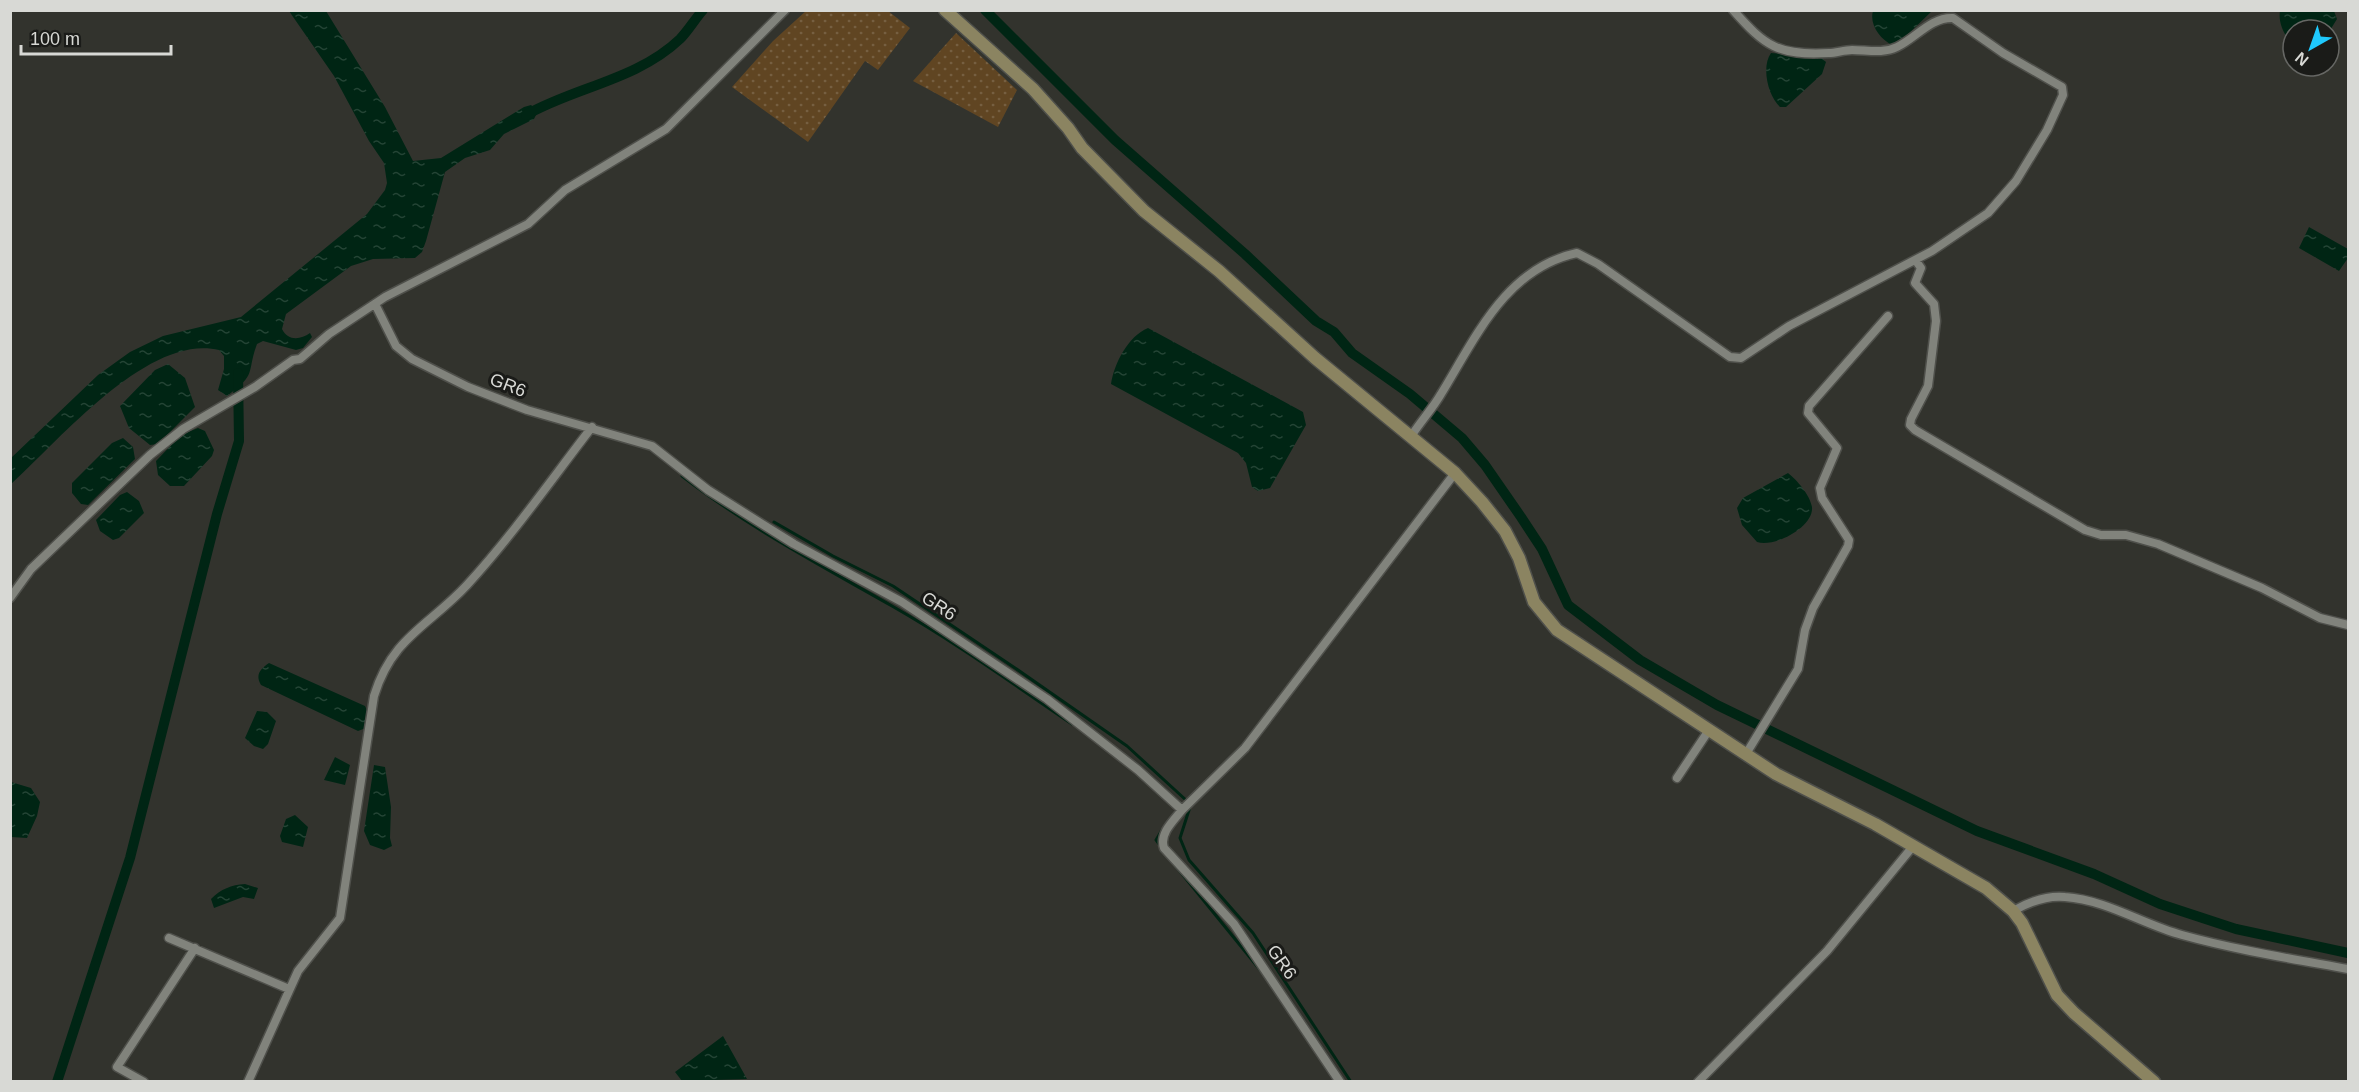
<svg xmlns="http://www.w3.org/2000/svg" width="2359" height="1092" font-family="Arial,sans-serif">
<defs>
<pattern id="park-dots" width="8" height="8" patternUnits="userSpaceOnUse" patternTransform="scale(1.5)"><rect width="8" height="8" fill="#604522"/><path d="M2 2h.1M6 6h.1" fill="none" stroke="#765f41" stroke-width="1.8" stroke-linecap="round"/></pattern>
<pattern id="water-ripples" width="26" height="14" patternUnits="userSpaceOnUse" patternTransform="scale(1.5)"><rect width="26" height="14" fill="#002514"/><path d="M2 4q2-2 4 0t4 0M15 11q2-2 4 0t4 0" fill="none" stroke="#244435"/></pattern>
</defs>
<rect width="100%" height="100%" fill="#32332d"/>
<!-- park -->
<path fill="url(#park-dots)" d="M807,10L888,11L910,28L878,70L865,61L808,142L732,87L773,41Z
M956,33L1017,90L998,127L913,81Z"/>
<!-- water -->
<path fill="url(#water-ripples)" d="M289,11H326L385,107L413,161L441,158L524,107L531,105L538,111L534,119L504,134L490,150L465,158L445,172L426,241L422,252L415,258L373,259L351,266L286,314L282,329C288,341 300,340 310,333L312,337L303,348L296,350L263,341L257,344C246,374 258,373 227,396L218,390L224,369V356L219,350C148,333 59,441 11,484V458L98,375L130,352L163,336L241,317L367,214L385,190L387,183L384,163L369,141L334,76Z
M1873,11H1932L1903,39L1892,45C1880,39 1869,24 1873,11Z
M2280,11H2334L2337,19L2329,32L2293,30V44C2284,36 2278,22 2280,11Z
M1771,53L1821,57L1826,62L1822,74L1786,107H1780C1768,96 1761,67 1771,53Z
M2309,227L2348,249V258L2339,271L2299,248Z
M1148,328L1303,412L1306,425L1270,488L1258,491L1252,487L1246,463L1238,453L1111,384C1114,364 1128,336 1148,328Z
M168,364L185,378L195,407L158,444L150,445L129,428L120,406L155,370Z
M198,428L205,431L214,450L212,456L184,486H170L158,475L156,461L181,435Z
M123,438L133,447L135,459L88,505L81,504L72,493V483L112,443Z
M1788,473C1797,480 1810,495 1812,507C1814,527 1774,548 1757,542L1742,525L1737,508L1743,498Z
M127,492L139,501L144,513L119,538L113,540L100,531L96,520L120,495Z
M269,663L365,706L368,712L366,728L358,731L261,685C255,675 260,669 269,663Z
M257,711L267,712L276,721L268,744L263,749L254,746L245,738Z
M335,757L350,765L345,785L324,780Z
M374,765L385,767L391,807L390,838L392,846L384,850L370,845L364,831Z
M11,782L31,788L40,802L37,816L27,838L11,837Z
M295,815L308,827L303,847L282,842L280,836L286,819Z
M245,884L258,888L254,899L243,897L214,908L211,899C221,889 231,885 245,884Z
M723,1036L747,1079L682,1081L675,1072Z"/>
<g fill="none" stroke-linecap="round" stroke-linejoin="round">
<!-- stream -->
<path stroke="#002514" stroke-width="3" d="M682,476C748,527 820,565 892,606C955,642 1013,684 1072,724
M774,522L833,556L893,586L1015,668L1127,746L1187,801
M1190,807L1180,838L1189,860L1253,933L1351,1082
M1161,847L1156,840L1162,830
M1174,864L1261,971"/>
<!-- canal -->
<path stroke="#002514" stroke-width="10" d="M985,10L1115,140L1245,254L1316,321L1334,332L1352,353L1410,394L1462,438L1485,465L1521,517L1542,549L1568,605L1640,660L1717,705L1977,831L2094,874L2160,904L2236,929L2348,953
M526,115C575,87 637,80 680,39C688,31 695,19 703,10
M57,1082L130,858L217,514L239,441L238,373"/>
<!-- minor casing -->
<g stroke="#4f504b" stroke-width="11">
<path id="minor" d="M1916,261L1921,268L1915,283L1934,304L1936,321L1928,386L1911,419L1910,425L1915,430L2085,530L2101,535H2126L2158,544L2262,588L2320,618L2348,625
M375,304L396,346L412,359L468,387L527,410L652,446L708,490L794,544L902,602L1047,699L1138,770L1182,810C1173,821 1159,834 1164,848L1234,924L1340,1082
M1412,435C1421,421 1433,408 1441,394C1476,337 1506,268 1577,253L1598,264L1730,357L1741,358L1789,326L1932,251L1988,213L2016,181L2047,130L2063,95L2062,87L2003,53L1953,18C1931,17 1916,38 1897,47C1883,54 1867,50 1852,50C1844,50 1836,53 1829,53C1778,56 1765,46 1733,10
M10,598L31,569L150,455L183,429L255,387L293,360L300,359L329,334L385,297L528,224L565,190L666,129L785,10
M1746,754L1798,669L1805,630L1813,608L1848,546L1849,540L1822,498L1820,488L1837,448L1808,413L1809,406L1888,316
M1677,778L1709,730
M1182,810L1245,748L1455,473
M2013,911C2029,902 2046,895 2065,897C2107,900 2142,924 2182,935C2236,950 2293,959 2348,969
M169,938L289,989
M144,1082L117,1067L195,948
M248,1082L298,971L340,918L374,696C392,637 429,626 467,585C512,536 551,480 592,427
M1698,1082L1827,951L1914,845"/>
</g>
<!-- secondary casing -->
<g stroke="#4f504b" stroke-width="15">
<path id="secondary" d="M945,10L1033,89L1068,128L1082,148L1144,211L1219,271L1315,358L1455,473L1482,502L1505,531L1519,558L1534,602L1557,630L1776,774L1875,824L1986,888L2013,911L2022,923L2057,995L2074,1013L2154,1082"/>
</g>
<!-- minor -->
<use href="#minor" stroke="#81837c" stroke-width="8"/>
<!-- secondary -->
<use href="#secondary" stroke="#8b8461" stroke-width="12"/>
</g>
<g text-anchor="middle" stroke-width="6" stroke-linejoin="round" paint-order="stroke">
<!-- street labels -->
<g font-size="18" fill="#d8d9d5" stroke="#1a1b18">
<text transform="translate(508 385) rotate(21)" y="6">GR6</text>
<text transform="translate(939 606) rotate(33)" y="6">GR6</text>
<text transform="translate(1282 962) rotate(55)" y="6">GR6</text>
</g>
</g>
<!-- border -->
<rect width="2359" height="1092" fill="none" stroke="#d8d9d5" stroke-width="24"/>
<!-- north arrow -->
<g transform="translate(2311 48) rotate(220)"><circle r="28" fill="#1a1b18" stroke="#666764" stroke-width="1.5"/>
<path d="M0-4.5L10 22L0 15L-10 22Z" fill="#1fc9fd"/>
<text y="-9" font-size="16" font-weight="bold" text-anchor="middle" fill="#d8d9d5">N</text>
</g>
<!-- scale -->
<path d="M21 45v9h150v-9" fill="none" stroke="#d8d9d5" stroke-width="3"/>
<text x="30" y="45" font-size="18" fill="#d8d9d5" stroke="#1a1b18" stroke-width="4.5" paint-order="stroke">100 m</text>
</svg>
